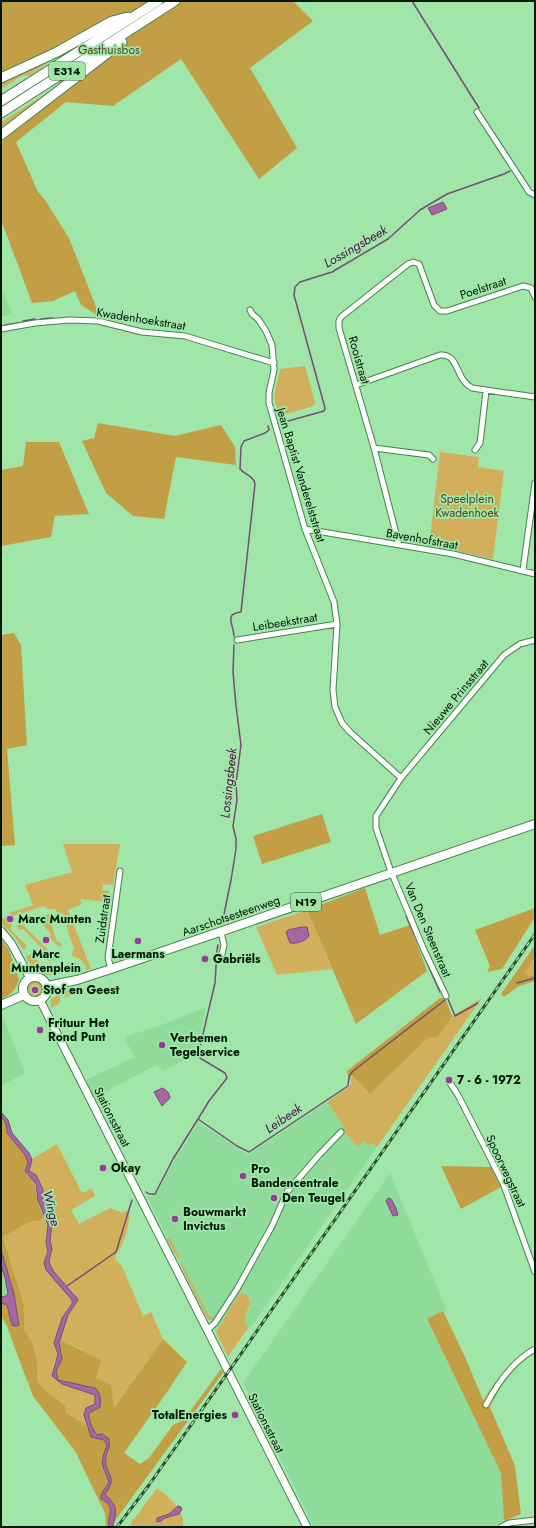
<svg xmlns="http://www.w3.org/2000/svg" width="536" height="1528" font-family="Jost,sans-serif">
<rect width="100%" height="100%" fill="#a0e6a9"/>
<!-- built -->
<path fill="#8fdc9a" d="M1,286L12,314L1,317Z
M206,1007L196,1054L162,1071L158,1064L91,1099L82,1082L134,1057L125,1038L130,1035L159,1026Z
M2,1014L25,1073L1,1086V1015Z
M327,1102L345,1126L343,1128L357,1146L364,1141L369,1146L372,1143L377,1147L252,1326L248,1328L245,1322V1317L250,1307L251,1298L242,1293L238,1295L216,1332L146,1195L151,1197L158,1192L170,1167L198,1123H200L248,1155Z
M390,1173L446,1309L427,1320L501,1473L504,1521L492,1527H314L243,1383Z
M1,1250L14,1294L3,1303H1Z"/>
<!-- green -->
<path fill="#d2b05b" d="M53,59L31,75L22,76L1,89V83Z
M58,86L1,131V122Z
M305,366L315,402L314,406L279,416L274,397L280,369Z
M440,452L479,457L478,467L504,471L493,559L429,545Z
M63,844H120L113,885L103,884L102,890L109,891L107,902L80,899L82,904L68,910L91,969L86,970C85,961 79,958 72,956V953L74,949L62,912L59,915L55,909H48L44,906L13,916L16,919L12,922L11,930L26,945V948L24,949H22L15,937L1,923V920L12,912L33,905L25,885L72,872Z
M307,910L332,969L277,975L256,927Z
M49,914L52,915L53,918H49L57,942L62,943L61,947L58,946L50,938L51,934L40,922L38,926L35,922L36,918Z
M26,922L27,923L23,925L55,957L59,956L60,959L49,961L47,959L51,958L23,929L19,930L17,927L18,925Z
M31,954H35V958L43,967L50,970L51,975C38,975 32,968 26,957Z
M535,958V975L530,976L524,974L532,961Z
M74,962L79,964L81,970L68,972L67,969L63,970V973L61,970L53,973V975L51,970L66,966L68,963Z
M27 989a8 8 0 1 1 16 0a8 8 0 1 1-16 0Z
M74,987L76,994L65,997L64,995L61,996L60,994L62,990Z
M59,994L60,998L59,1004L51,1008V999Z
M482,998L377,1147L372,1143L369,1146L364,1141L357,1147L342,1128L344,1126L327,1102L350,1086L352,1075L370,1094L428,1038L438,1037L450,1017Z
M57,1144L82,1193L92,1189L95,1196L71,1210L79,1224L110,1208L123,1213L129,1209C131,1218 124,1248 116,1254L115,1259L122,1266L143,1316L151,1312L163,1339L114,1408L96,1378L82,1350L60,1340L68,1315L74,1307L75,1294L54,1272L50,1265L49,1261L52,1252L50,1241L52,1224L42,1196L43,1190L40,1183L36,1175L29,1171L32,1159Z
M44,1218L48,1228L46,1235L48,1251L44,1263L46,1270L73,1301L62,1318L55,1343L58,1354L53,1366L62,1384L95,1395V1404L92,1405L84,1415L86,1425L66,1413L65,1405L46,1391L37,1381V1362L32,1341L24,1332V1305L3,1237L29,1222L38,1221Z
M170,1238L180,1258L178,1259L167,1239Z
M183,1262L182,1264L209,1316L214,1318L215,1315L214,1320H208L181,1266V1263Z
M242,1293L247,1295L251,1301C248,1312 242,1316 248,1328L228,1357L216,1332L238,1295Z
M495,1383L500,1388L490,1407L483,1400Z
M157,1488C168,1496 186,1511 183,1527H131V1523Z"/>
<!-- forest -->
<path fill="#c29f44" d="M1,1H293L313,21L250,68L297,148L259,179L181,59L113,106L66,102L16,142L38,192L45,200L69,238L100,317L81,305L75,291L53,301L32,303L3,225L1,222V142L59,96L61,45L1,73Z
M98,423L175,436L221,425L235,447L236,465L176,457L164,519L133,516L106,493L82,441L94,438Z
M26,442H59L89,514L55,516L51,537L1,546V470L23,466Z
M14,633L21,645L27,745L7,749L15,845L1,846V635Z
M322,814L331,842L262,864L253,836Z
M365,888L380,935L410,925L427,971L356,1024L307,910Z
M535,908V917L502,969L487,972L490,966L475,930Z
M1,939L9,950L19,979C16,990 12,994 1,999Z
M535,945V958L532,961L525,974L530,976L535,975V981L519,986L504,997L501,994Z
M440,998H445L452,1016L438,1037L428,1038L370,1094L352,1075L348,1085L349,1078L347,1071Z
M1,1116L6,1122L7,1133L25,1155L28,1163L26,1174C38,1183 34,1187 38,1199C39,1206 42,1212 44,1218L38,1221L29,1222L3,1237L24,1305V1331L32,1341L37,1362V1381L46,1391L65,1405L66,1413L86,1425L91,1437C95,1438 100,1438 104,1440C112,1443 102,1455 102,1460C101,1467 106,1475 109,1482L101,1493V1499C117,1507 107,1514 109,1527H106L105,1513L75,1451L33,1396L14,1346L7,1326L1,1316V1303L7,1305L8,1311L18,1320L14,1294L1,1250V1144L2,1143Z
M441,1166L491,1167L501,1187L461,1209Z
M443,1311L465,1357L483,1400L490,1407L515,1466L521,1514L504,1521L501,1473L427,1319Z
M163,1339L187,1362L167,1392L124,1453L140,1464L149,1458L173,1425L181,1421L191,1410L221,1369L223,1373L114,1522C117,1507 116,1505 105,1494C120,1477 103,1474 106,1457C107,1449 111,1449 109,1439L102,1434L97,1435C93,1430 88,1420 89,1413L94,1409H98L95,1388L58,1380L56,1371L62,1359L59,1347L60,1340L101,1360L96,1378L111,1385L114,1408Z"/>
<!-- water -->
<path fill="#a566a3" stroke="#744e73" d="M443,202L447,209L432,215L428,208Z
M302,927H307L309,936C306,941 296,944 290,943L286,932L288,930Z
M162,1088C167,1090 169,1092 170,1098L162,1106L154,1092Z
M1,1112L8,1120L12,1133L29,1153L32,1160L29,1171L36,1175L40,1183L43,1190L42,1196L52,1224L50,1241L52,1249L49,1261L50,1265L54,1272L77,1298L78,1300L68,1315L59,1343L62,1359L56,1371L58,1380L95,1388C101,1393 101,1400 100,1407L89,1413C88,1419 93,1430 97,1435L102,1434L109,1439C111,1449 107,1449 106,1457C103,1474 120,1476 105,1494C119,1509 116,1508 113,1527H109C107,1514 117,1507 101,1499C100,1492 106,1488 109,1482C101,1462 100,1465 107,1445L104,1440L91,1437L84,1415L86,1408L95,1404V1395L62,1384L52,1376L58,1354L54,1343L62,1318L72,1304V1300L46,1270L44,1263L48,1251L46,1243L48,1225L38,1200L36,1184L25,1171L28,1163L25,1155L7,1133C7,1126 6,1122 1,1116Z
M388,1198L391,1199L396,1208L398,1215L393,1216L386,1201Z
M1,1250L14,1294L19,1325L17,1326H13L11,1322L7,1305L1,1303V1297L6,1296L8,1293L5,1278L1,1266Z
M178,1506L181,1507L182,1509L179,1514L165,1518L161,1521L157,1522V1518L169,1514Z"/>
<g fill="none" stroke-linecap="round" stroke-linejoin="round">
<!-- stream -->
<path stroke="#744e73" stroke-width="1.5" d="M412,1L479,108
M41,319L52,318
M23,321L35,319
M5,325L18,323
M281,423L324,411L325,408L294,295L295,287L300,282L332,272L388,239L420,210L447,194L504,174L510,171
M234,636C233,623 224,614 241,612L255,484C254,476 245,475 240,469L241,447L244,441L265,433L269,430L268,426
M406,916L440,992
M221,922L223,919L231,880L236,849V839L233,826L237,800L236,783L241,745L236,706L233,672L234,645
M517,983L535,978
M448,999L455,1016L478,1003
M198,1119L237,1146L249,1152L348,1086L349,1076L353,1071L445,1000
M146,1192L149,1194H155L173,1159L198,1119L209,1101L227,1078L225,1073L200,1058L198,1055L215,983L217,950L218,945
M67,1286L116,1252L132,1200"/>
<!-- minor casing -->
<g stroke="#41844d" stroke-width="7">
<path id="minor" d="M477,112L526,187L529,192L535,195
M250,310L252,314L258,319L266,331L272,345L274,370L269,393V403L305,529L334,602L337,624L333,690L335,707L342,723L350,732L401,778
M1,329L35,323L69,320L98,321L142,332L185,336L274,363
M356,385L440,355C460,354 454,378 472,388L535,397
M374,448L429,455L433,459
M475,450L480,443L486,391
M305,529L453,554L535,574
M399,545L374,448L339,328V321L341,317L408,264L413,262L419,264L434,305L440,311H447L523,286L531,288L535,297
M523,570L535,483
M237,640L337,624
M221,932L224,945L222,954
M111,969L108,958L120,871
M446,996L424,950L390,869L376,828V816L401,778L504,655L520,644L535,640
M450,1083L458,1095L503,1183L535,1272
M207,1330L215,1323L237,1289L272,1226L287,1192L319,1155L341,1132
M486,1405C498,1382 513,1361 535,1349
M501,1527L509,1523L535,1520"/>
</g>
<!-- secondary casing -->
<g stroke="#41844d" stroke-width="9">
<path id="secondary" d="M1,931L11,943L30,978
M40,1000L307,1527"/>
</g>
<!-- primary casing -->
<g stroke="#41844d" stroke-width="10">
<path id="primary" d="M23 989a12 12 0 1 1 24 0a12 12 0 1 1-24 0Z
M47,986L77,980L111,969L535,824
M1,1005L24,995"/>
</g>
<!-- motorway casing -->
<g stroke="#41844d" stroke-width="11">
<path id="motorway" d="M1,78L57,52L112,21L128,17
M1,101L158,1
M1,113L175,1
M1,135L122,42"/>
</g>
<!-- minor -->
<use href="#minor" stroke="#fff" stroke-width="5"/>
<!-- secondary -->
<use href="#secondary" stroke="#fff" stroke-width="7"/>
<!-- primary -->
<use href="#primary" stroke="#fff" stroke-width="8"/>
<!-- motorway -->
<use href="#motorway" stroke="#fff" stroke-width="9"/>
<!-- rail casing -->
<g stroke="#2c5031" stroke-width="3">
<path id="rail" d="M117,1527L149,1485L535,934"/>
</g>
<!-- rail -->
<use href="#rail" stroke="#a0e6a9" stroke-width="1.5" stroke-dasharray="4.5" stroke-linecap="butt"/>
</g>
<!-- markers -->
<g fill="#9d389d" stroke="#a0e6a9" stroke-width="1.5">
<circle cx="10" cy="919" r="4"/>
<circle cx="46" cy="940" r="4"/>
<circle cx="138" cy="941" r="4"/>
<circle cx="205" cy="959" r="4"/>
<circle cx="35" cy="990" r="4"/>
<circle cx="40" cy="1030" r="4"/>
<circle cx="162" cy="1045" r="4"/>
<circle cx="449" cy="1080" r="4"/>
<circle cx="103" cy="1168" r="4"/>
<circle cx="243" cy="1176" r="4"/>
<circle cx="274" cy="1198" r="4"/>
<circle cx="175" cy="1219" r="4"/>
<circle cx="235" cy="1415" r="4"/>
</g>
<g text-anchor="middle" stroke-width="3.5" stroke-linejoin="round" paint-order="stroke">
<!-- shield labels -->
<g fill="#a0e6a9" stroke="#305535" stroke-width="1">
<rect x="49" y="62" width="36" height="18" rx="3"/>
<rect x="291" y="893" width="30" height="18" rx="3"/>
</g>
<g font-size="11" font-weight="bold" fill="#001703">
<text x="67" y="75">E314</text>
<text x="306" y="906">N19</text>
</g>
<!-- park labels -->
<g font-size="12" fill="#564722" stroke="#a0e6a9">
<text x="109" y="54">Gasthuisbos</text>
<text x="467" y="503">Speelplein<tspan x="467" dy="14">Kwadenhoek</tspan></text>
</g>
<!-- street labels -->
<g font-size="12" fill="#001703" stroke="#a0e6a9">
<text transform="translate(483 288) rotate(-18)" y="4">Poelstraat</text>
<text transform="translate(141 319) rotate(9)" y="4">Kwadenhoekstraat</text>
<text transform="translate(359 360) rotate(74)" y="4">Rooistraat</text>
<text transform="translate(301 475) rotate(73)" y="4">Jean Baptist Vanderelststraat</text>
<text transform="translate(422 539) rotate(10)" y="4">Bavenhofstraat</text>
<text transform="translate(285 622) rotate(-9)" y="4">Leibeekstraat</text>
<text transform="translate(456 697) rotate(-50)" y="4">Nieuwe Prinsstraat</text>
<text transform="translate(231 916) rotate(-19)" y="4">Aarschotsesteenweg</text>
<text transform="translate(103 919) rotate(-82)" y="4">Zuidstraat</text>
<text transform="translate(428 930) rotate(67)" y="4">Van Den Steenstraat</text>
<text transform="translate(112 1117) rotate(63)" y="4">Stationsstraat</text>
<text transform="translate(506 1171) rotate(65)" y="4">Spoorwegstraat</text>
<text transform="translate(266 1423) rotate(63)" y="4">Stationsstraat</text>
</g>
<!-- poi labels -->
<g font-size="12" font-weight="bold" fill="#001703" stroke="#a0e6a9" text-anchor="start">
<text x="18" y="923">Marc Munten</text>
<text x="46" y="958" text-anchor="middle">Marc<tspan x="46" dy="14">Muntenplein</tspan></text>
<text x="138" y="958" text-anchor="middle">Laermans</text>
<text x="213" y="963">Gabriëls</text>
<text x="43" y="994">Stof en Geest</text>
<text x="48" y="1027">Frituur Het<tspan x="48" dy="14">Rond Punt</tspan></text>
<text x="170" y="1042">Verbemen<tspan x="170" dy="14">Tegelservice</tspan></text>
<text x="457" y="1084">7 - 6 - 1972</text>
<text x="111" y="1172">Okay</text>
<text x="251" y="1173">Pro<tspan x="251" dy="14">Bandencentrale</tspan></text>
<text x="282" y="1202">Den Teugel</text>
<text x="183" y="1216">Bouwmarkt<tspan x="183" dy="14">Invictus</tspan></text>
<text x="227" y="1419" text-anchor="end">TotalEnergies</text>
</g>
<!-- water labels -->
<g font-size="13" font-style="italic" fill="#4b0f4b" stroke="#a0e6a9">
<text transform="translate(355 246) rotate(-30)" y="5">Lossingsbeek</text>
<text transform="translate(228 783) rotate(-84)" y="5">Lossingsbeek</text>
<text transform="translate(283 1118) rotate(-34)" y="5">Leibeek</text>
<text transform="translate(52 1208) rotate(76)" y="5">Winge</text>
</g>
</g>
<!-- border -->
<rect width="536" height="1528" fill="none" stroke="#001703" stroke-width="4"/>
</svg>
